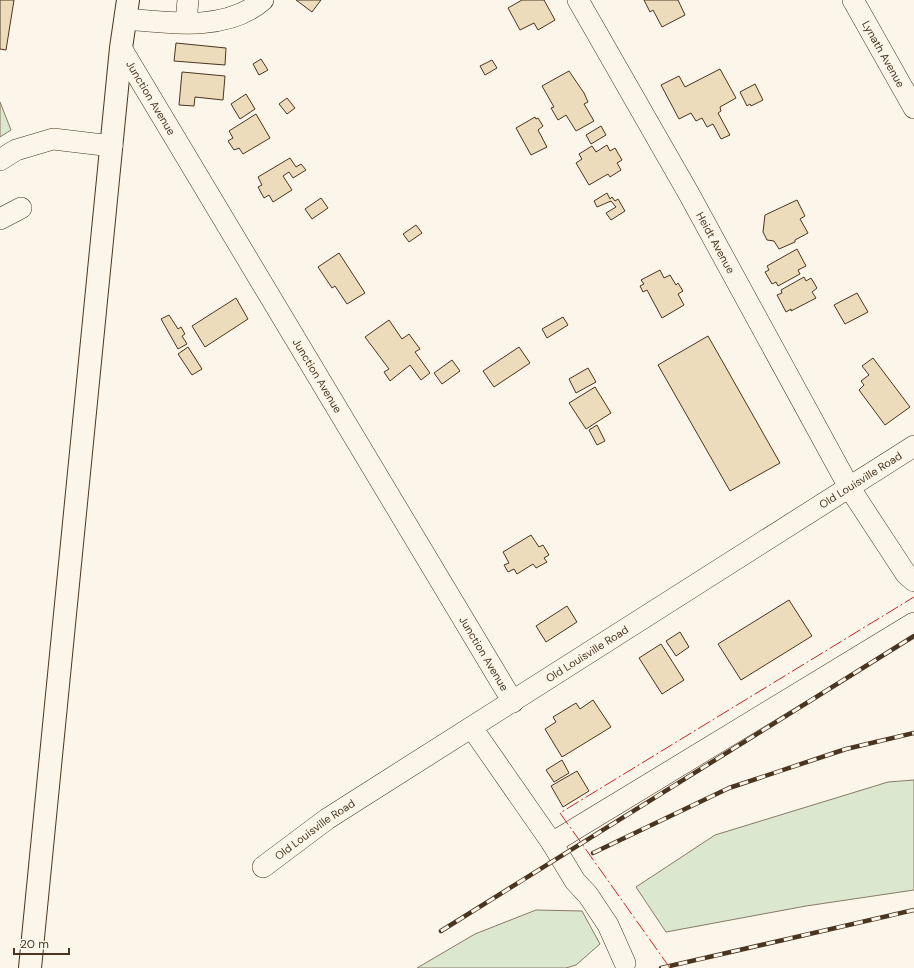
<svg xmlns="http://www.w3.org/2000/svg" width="914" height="968" font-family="'DM Sans',sans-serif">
<rect width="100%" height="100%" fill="#fbf6e9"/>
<!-- green -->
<path fill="#dce7d0" stroke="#887966" d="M0,102L11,130L0,137Z
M914,780V890L806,906L666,932L636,887L715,835L888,782Z
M536,910L582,911L600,944L576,965L566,968H417L475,934Z"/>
<!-- building -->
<path fill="#ecdcbc" stroke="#4a3520" d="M0,0H14L6,50L0,49Z
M296,0H321L312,12Z
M522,0H544L555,20L538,30L534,23L520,30L508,8Z
M644,0H678L685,15L662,27L653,10L650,12Z
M176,43L226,48L225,65L174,61Z
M261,59L268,70L259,75L253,64Z
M492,60L497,68L485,75L480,66Z
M720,69L736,98L720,107L721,111L718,113L730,135L721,139L713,124L707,127L702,118L696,121L691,113L679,119L661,85L679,76L685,87Z
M569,71L584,93L588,102L584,104L594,121L576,131L566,115L558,120L551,108L554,107L542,86Z
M182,72L225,76L223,100L195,97L194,106L179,105Z
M755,84L763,100L751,106L750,104L747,106L740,92Z
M246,94L255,109L240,119L231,104Z
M287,98L295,108L287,114L279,104Z
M256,114L270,138L243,154L239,148L234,150L228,141L233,138L229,131Z
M535,117L536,119L538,118L543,126L538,130L547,147L531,155L516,128Z
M601,126L606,135L591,144L586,135Z
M607,145L610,151L615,148L622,160L617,163L621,170L610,177L608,174L589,185L576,163L582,159L579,154L592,146L596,152Z
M290,158L296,167L301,164L306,170L293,178L289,172L283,176L292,190L273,202L269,195L264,198L258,187L262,185L258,177Z
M607,193L610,199L612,197L615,201L618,199L625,211L611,220L606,213L616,207L611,201L597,207L594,201Z
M321,198L328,208L312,219L305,209Z
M797,200L805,216L800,219L808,233L795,240V242L779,249L774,241L767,240L763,232L765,215Z
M416,225L422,233L409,242L403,234Z
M797,249L806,266L798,270L800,274L778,286L776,282L772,284L765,272L769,270L767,266Z
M339,253L365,293L347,304L335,286L332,288L318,267Z
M660,270L664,278L670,275L676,285L678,283L683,291L678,294L684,305L662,318L647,290L643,292L640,286L644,284L641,280Z
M804,277L806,281L811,278L817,288L812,292L816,298L791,311V309L786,312L777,295L782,293L781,290Z
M857,293L868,312L845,324L834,305Z
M236,298L248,319L205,347L192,326Z
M169,315L178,329L181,327L185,334L182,336L187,344L178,349L161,319Z
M563,317L568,325L547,338L542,329Z
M389,320L402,339L409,334L420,349L415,352L430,373L421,380L410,365L390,381L384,372L389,369L365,337Z
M708,336L780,463L730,491L658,365Z
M188,347L202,369L192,375L178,354Z
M519,347L530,363L494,387L483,371Z
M873,358L910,407L885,425L859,390L864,385L861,381L869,375L862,366Z
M452,360L460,371L442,384L434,373Z
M588,368L596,382L576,393L569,379Z
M595,387L611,413L586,429L569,403Z
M597,425L605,441L597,445L589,430Z
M531,535L539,547L543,545L549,555L544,558L547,562L536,568L533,564L517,574L514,569L508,572L504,565L509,563L503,552Z
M789,600L812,636L741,680L718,644Z
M567,606L577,622L546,642L536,626Z
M680,632L689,647L676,656L666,641Z
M661,644L684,680L662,694L639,658Z
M593,700L611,727L562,757L545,729L556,722L553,717L576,703L580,709Z
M562,760L569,773L554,782L546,770Z
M577,771L589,791L563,807L551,786Z"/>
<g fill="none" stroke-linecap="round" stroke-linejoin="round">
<!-- minor casing -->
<g stroke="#4a3520" stroke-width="22">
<g id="minor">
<path id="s1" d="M578,0L689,194L849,487L906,574L914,581"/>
<path id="s2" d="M853,0L914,108"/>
<path d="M126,19C169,23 227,32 263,0"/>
<path d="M186,22L188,0"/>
<path id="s3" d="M121,48L513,702"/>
<path d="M0,160L16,150L53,139L112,146"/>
<path d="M0,219L21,208"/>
<path d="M472,728L552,843L575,881L588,895L608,925L625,963"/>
<path d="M552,843L914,623"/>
<path id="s4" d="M263,867L327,819L914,446"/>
</g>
</g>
<!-- major casing -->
<g stroke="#4a3520" stroke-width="24">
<path id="major" d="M30,968L121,48L128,0"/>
</g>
<!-- minor -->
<use href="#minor" stroke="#fbf6e9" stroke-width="21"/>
<!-- major -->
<use href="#major" stroke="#fbf6e9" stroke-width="22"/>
<!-- rail casing -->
<g stroke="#4a3520" stroke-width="4.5">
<path id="rail" d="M593,853L729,788L846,749L914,733
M441,931L914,636
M661,968L914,910"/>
</g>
<!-- rail -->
<use href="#rail" stroke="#fbf6e9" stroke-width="3" stroke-dasharray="9" stroke-linecap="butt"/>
<!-- power -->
<path stroke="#c62828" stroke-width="1" stroke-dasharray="14 3 2 3" stroke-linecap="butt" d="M670,968L560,813L914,597"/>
</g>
<g text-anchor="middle" stroke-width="3" stroke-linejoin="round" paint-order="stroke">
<!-- street labels -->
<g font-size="11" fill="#4a3520" stroke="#fbf6e9">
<text dy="4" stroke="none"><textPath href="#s2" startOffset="62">Lynath Avenue</textPath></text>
<text dy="4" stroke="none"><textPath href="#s3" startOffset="58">Junction Avenue</textPath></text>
<text dy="4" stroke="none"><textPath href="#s1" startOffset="279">Heidt Avenue</textPath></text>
<text dy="4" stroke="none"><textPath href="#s3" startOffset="382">Junction Avenue</textPath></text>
<text dy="4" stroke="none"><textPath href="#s4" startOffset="712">Old Louisville Road</textPath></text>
<text dy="4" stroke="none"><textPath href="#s3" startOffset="706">Junction Avenue</textPath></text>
<text dy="4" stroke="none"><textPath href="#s4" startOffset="388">Old Louisville Road</textPath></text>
<text dy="4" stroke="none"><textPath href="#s4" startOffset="64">Old Louisville Road</textPath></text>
</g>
</g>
<!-- scale -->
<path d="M14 948v6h55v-6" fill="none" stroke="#4a3520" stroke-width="2"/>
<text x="20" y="948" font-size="12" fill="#4a3520" stroke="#fbf6e9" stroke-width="3" paint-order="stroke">20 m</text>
</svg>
